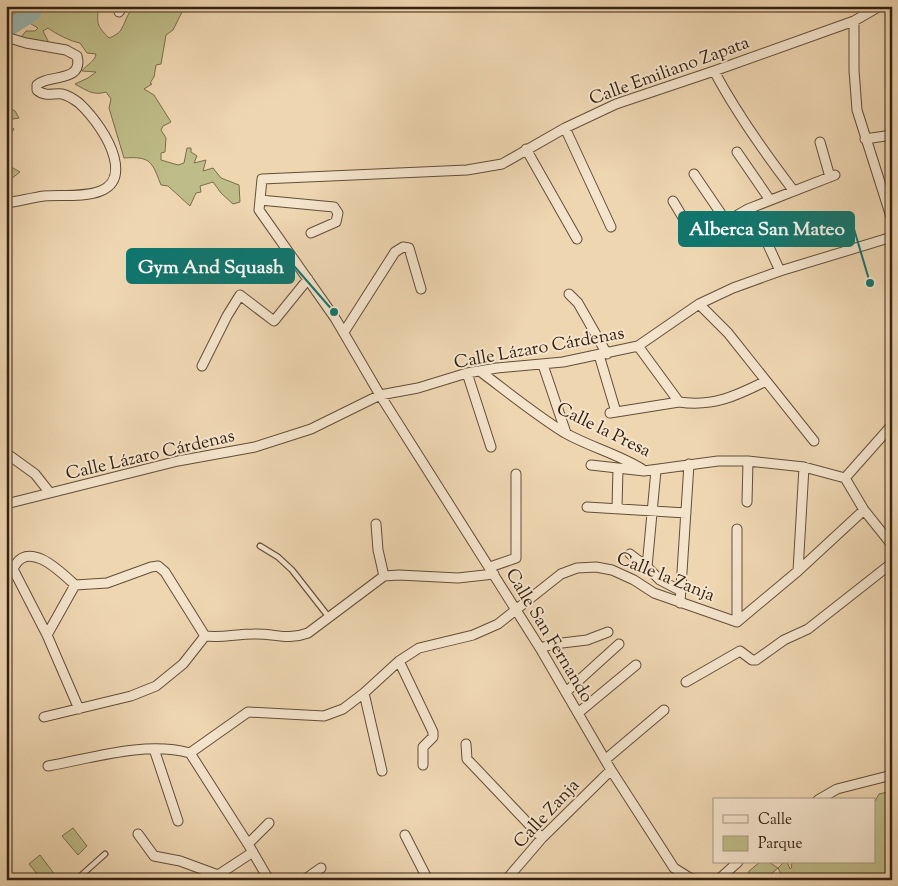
<svg xmlns="http://www.w3.org/2000/svg" width="898" height="886" font-family="'Sorts Mill Goudy',serif">
<rect width="100%" height="100%" fill="#eed6b1"/>
<filter id="stains"><feTurbulence type="fractalNoise" baseFrequency=".004" numOctaves="4"/><feColorMatrix values="0 0 0 0 .2 0 0 0 0 .09 0 0 0 0 .02 0 0 0 .5 -.17"/></filter>
<radialGradient id="worn" r=".72"><stop offset=".6" stop-color="#630" stop-opacity="0"/><stop offset="1" stop-color="#630" stop-opacity=".3"/></radialGradient>
<!-- green -->
<path fill="#bebc88" stroke="#796e4c" d="M27,6H98C98,24 95,24 109,38C114,36 120,33 122,28C127,19 127,11 138,6H189L184,8L173,30L166,35L161,64L156,65L154,77L150,83L152,84L144,89L154,95L171,122L163,126L161,130L166,138L165,152L161,153V160L178,165L184,163L187,148H191V152L197,156L194,163L206,160L203,171L213,168L221,178L239,185L240,202L233,204L221,193L213,182L200,186L201,192L196,193L190,206L168,186L161,185C152,162 151,156 124,158L109,108L111,99L106,92C93,96 86,90 75,84L88,78L96,72L82,71C87,64 95,62 96,54L87,53L80,43C72,42 54,33 48,28L43,31L48,41L45,48L27,45L22,36L26,31H35L38,28L19,17L18,27L6,32V14L11,22L12,15Z
M6,106L15,111L19,118L13,119L7,125L14,129L6,142Z
M6,164L20,172L11,179L6,177Z
M892,791V880H786V878L782,876L778,868L784,862H787L790,869L792,867L791,865L793,862H874V803L879,794Z
M73,828L87,846L78,855L62,836Z
M40,855L55,875L49,880H42L29,864Z
M760,862H769L778,868L771,874V880H748L749,871Z"/>
<g fill="none" stroke-linecap="round" stroke-linejoin="round">
<!-- river -->
<path stroke="#9ab8b2" stroke-width="16" d="M6,30L33,13L34,6"/>
<!-- service casing -->
<g stroke="#624e38" stroke-width="7">
<path id="service" d="M260,546L278,557L292,570L328,616
M76,880L105,854"/>
</g>
<!-- minor casing -->
<g stroke="#624e38" stroke-width="11">
<path id="minor" d="M119,12L123,6
M854,21V70L857,110L892,220
M6,37L26,43L66,50L77,56C84,83 48,74 37,85V90C45,97 53,93 62,94C67,95 75,100 79,103C93,116 109,138 114,157C126,203 72,194 44,196C31,198 19,201 6,203
M714,71C737,114 764,152 793,190
M565,128L611,227
M865,139L892,135
M820,142L830,177
M526,149L577,239
M737,152L770,200
M694,174L726,221
M260,200L334,207L338,213L336,222L311,233
M673,201L695,238H698L748,209L835,175
M748,209L764,236L780,271
M569,294L578,303L607,354
M699,304L728,333L814,441
M344,332L395,252L403,247L409,248L421,289
M638,346L679,402C713,407 736,396 766,381
M599,355L616,412
M543,365L566,433
M202,366L227,316L240,295L274,321L308,279
M481,372C509,393 536,415 565,433C590,447 618,454 642,469
M467,373L491,447
M610,413L679,402
M6,453L35,474L50,493
M591,465L644,471L718,461H748L804,467L845,478
M845,478L864,510L892,545
M845,478L892,425
M747,502L748,461
M6,504L178,461L255,447L311,429L380,395L418,388L467,373L497,368L563,362L638,346L699,304L733,288L780,271L892,237
M587,507L686,513
M617,508L618,468
M376,524L378,550L384,576
M630,554L647,567L660,580L681,591
M490,567L516,558V474
M647,567L656,470
M798,571L804,467
M75,585C60,571 27,538 13,569L47,635L79,709
M680,603L689,464
M737,622L798,571L864,510
M737,622V529
M47,635L75,585L107,583L151,567L158,566L165,572L205,636
M540,648L554,644L587,640L608,632
M399,661L433,732V737L423,747V765
M686,682L740,651L752,660H756L784,640L808,629L892,563
M566,692L619,644
M364,693L382,771
M578,713L636,665
M44,717L131,696L156,686L183,664L205,636C222,638 237,634 253,634C275,633 286,641 308,633L384,576L399,575L458,578L494,574
M466,744L467,759L542,838
M154,749L178,821
M190,753L248,844L269,880
M606,759L664,710
M48,766C93,758 145,741 190,753L248,712L324,716L343,709L364,693L399,661L419,648L473,635L498,624L561,574L577,568L596,567L612,570L634,580L654,593L737,622
M818,800L837,789L892,775
M138,834L154,856L180,861L218,875L253,852
M405,835L428,880
M248,844L269,823
M304,880L321,868
M506,880L542,838L611,770
M699,880L690,878L674,868L611,770L540,648L380,395L335,318L259,210L262,179L467,170L502,164L565,128L616,104L714,71L854,21L880,6
M718,880L738,862"/>
</g>
<!-- service -->
<use href="#service" stroke="#f4e4cc" stroke-width="4.5"/>
<!-- minor -->
<use href="#minor" stroke="#f4e4cc" stroke-width="9"/>
</g>
<g text-anchor="middle" stroke-width="4" stroke-linejoin="round" paint-order="stroke">
<!-- street labels -->
<g font-size="18" fill="#342110" stroke="#f4e4cc">
<text transform="translate(669 70) rotate(-20)" y="6">Calle Emiliano Zapata</text>
<text transform="translate(539 347) rotate(-10)" y="6">Calle Lázaro Cárdenas</text>
<text transform="translate(604 429) rotate(26)" y="6">Calle la Presa</text>
<text transform="translate(150 454) rotate(-13)" y="6">Calle Lázaro Cárdenas</text>
<text transform="translate(666 576) rotate(22)" y="6">Calle la Zanja</text>
<text transform="translate(550 635) rotate(59)" y="6">Calle San Fernando</text>
<text transform="translate(546 813) rotate(-47)" y="6">Calle Zanja</text>
</g>
</g>
<!-- callouts -->
<path fill="none" stroke="#0f766e" stroke-width="2" d="M870 283L854 229M334 312L294 266"/>
<g fill="#0f766e" stroke="#f4e4cc" stroke-width="2">
<circle cx="870" cy="283" r="5"/>
<circle cx="334" cy="312" r="5"/>
</g>
<g fill="#0f766e" stroke="#0f766e" stroke-width="2">
<rect x="679" y="212" width="175" height="34" rx="5"/>
<rect x="127" y="249" width="167" height="34" rx="5"/>
</g>
<g font-size="19" text-anchor="middle" font-weight="bold" fill="#fff">
<text x="767" y="235">Alberca San Mateo</text>
<text x="211" y="273">Gym And Squash</text>
</g>
<!-- margin -->
<rect width="898" height="886" fill="none" stroke="#eed6b1" stroke-width="25"/>
<rect x="8" y="8" width="883" height="871" fill="none" stroke="#342110" stroke-width="2.5"/>
<rect x="12" y="12" width="873" height="861" fill="none" stroke="#342110"/>
<!-- legend -->
<rect x="713" y="798" width="162" height="65" fill="#f4e4cc" stroke="#a79681"/>
<rect x="723" y="815" width="25" height="8" fill="#f4e4cc" stroke="#a79681"/>
<text x="758" y="824" font-size="15" fill="#342110">Calle</text>
<rect x="723" y="836" width="25" height="15" fill="#bebc88" stroke="#a79681"/>
<text x="758" y="848" font-size="15" fill="#342110">Parque</text>
<rect width="100%" height="100%" filter="url(#stains)"/>
<rect width="100%" height="100%" fill="url(#worn)"/>
</svg>
